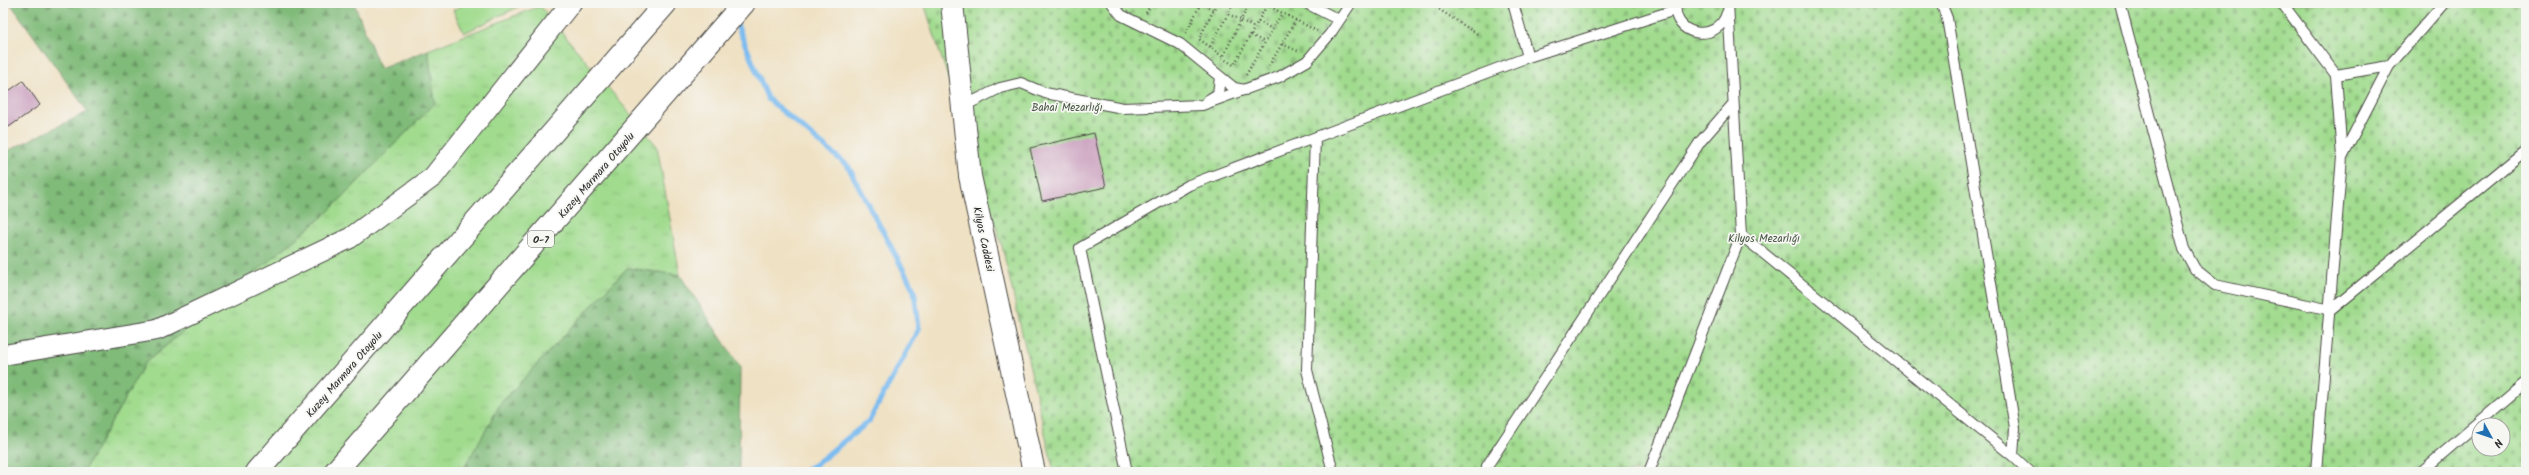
<svg xmlns="http://www.w3.org/2000/svg" width="2529" height="475" font-family="Kalam,sans-serif">
<defs>
<pattern id="grass-tufts" width="24" height="20" patternUnits="userSpaceOnUse"><rect width="24" height="20" fill="#a0db8e"/><path d="M3 7l-1-3M5 7V3M7 7l1-3M15 17l-1-3M17 17v-4M19 17l1-3" fill="none" stroke="#8abc7b"/></pattern>
<pattern id="forest-firs" width="22" height="20" patternUnits="userSpaceOnUse"><rect width="22" height="20" fill="#80bb79"/><path d="M5 1l3.5 6h-7zM16 11l3.5 6h-7z" fill="#699863"/></pattern>
<pattern id="cemetery-stones" width="16" height="16" patternUnits="userSpaceOnUse"><rect width="16" height="16" fill="#a0db8e"/><path d="M2 7V4a2 2 0 0 1 4 0v3zM10 15v-3a2 2 0 0 1 4 0v3z" fill="#8abc7b"/></pattern>
</defs>
<rect width="100%" height="100%" fill="#f6f6f2"/>
<filter id="ink" filterUnits="userSpaceOnUse"><feTurbulence type="fractalNoise" baseFrequency=".025" numOctaves="2"/><feDisplacementMap in="SourceGraphic" scale="8" xChannelSelector="R" yChannelSelector="G"/><feConvolveMatrix kernelMatrix="1 2 1 2 8 2 1 2 1" color-interpolation-filters="sRGB"/></filter>
<filter id="wash" filterUnits="userSpaceOnUse"><feTurbulence type="fractalNoise" baseFrequency=".012" numOctaves="4" result="noise"/><feDisplacementMap in="SourceGraphic" scale="16" xChannelSelector="R" yChannelSelector="G"/><feGaussianBlur stdDeviation="0.9" result="paint"/><feColorMatrix in="noise" values="0 0 0 0 0 0 0 0 0 0 0 0 0 0 0 0 0 1.4 0 .05"/><feComposite in="paint" operator="in"/></filter>
<g filter="url(#wash)">
<rect width="100%" height="100%" fill="#efe1c3"/>
<!-- grass -->
<path fill="url(#grass-tufts)" stroke="#66835c" d="M540,6L657,146L680,275L627,268L501,403L462,472H83L145,363L327,213L435,103L428,50Z"/>
<!-- forest -->
<path fill="url(#forest-firs)" stroke="#567352" d="M10,3H354L380,69L428,50L435,103L327,213L145,363L83,472H3V153L88,112Z
M627,268L680,275L740,367L739,472H462L501,403Z"/>
<!-- cemetery -->
<path fill="url(#cemetery-stones)" stroke="#66835c" fill-rule="evenodd" d="M924,3H2526V472H1054L1002,246ZM2479,425H2503V449H2479Z"/>
<!-- pitch -->
<path fill="#a0db8e" stroke="#66835c" d="M467,3H524V4L464,33L453,10Z"/>
<g fill="none" stroke-linecap="round" stroke-linejoin="round">
<!-- stream -->
<path stroke="#7cbcf0" stroke-width="5.5" d="M735,20L768,99L848,166L914,290L919,329L869,421L816,464L801,472"/>
</g>
<g id="blocks">
<!-- building -->
<path fill="#cba1bf" d="M23,81L40,105L3,131V95Z
M1094,133L1106,187L1042,201L1030,148Z"/>
</g>
</g>
<g filter="url(#ink)">
<use href="#blocks" fill-opacity="0" stroke="#484642" stroke-width="1"/>
<g fill="none" stroke-linecap="round" stroke-linejoin="round">
<!-- lane casing -->
<g stroke="#484642" stroke-width="12">
<path id="lane" d="M1112,3L1121,15L1180,44L1234,88L1245,90
M1306,3L1339,20
M1513,3L1528,57
M1676,3C1671,37 1718,44 1727,13
M1941,3L1947,18L2015,428L2013,456
M2120,3L2184,249L2195,269L2215,285L2331,310L2526,150
M2282,3L2336,75L2342,157L2316,472
M2336,75L2389,66
M1208,100L1218,94L1220,77
M962,107L1000,88L1021,83L1045,93L1123,108L1202,105L1279,77L1307,61L1330,34L1351,3
M1315,138L1307,370L1333,472
M2342,157L2389,66L2444,3
M1741,235L2013,456L2030,472
M1127,472L1080,248L1189,185L1528,57L1675,10
M1490,472L1487,466L1700,142L1733,104
M1649,472L1741,235L1728,3
M2421,472L2526,382"/>
</g>
<!-- street casing -->
<g stroke="#484642" stroke-width="22">
<path id="street" d="M3,355L157,330L350,238L433,177L571,3"/>
</g>
<!-- primary casing -->
<g stroke="#484642" stroke-width="24">
<path id="primary" d="M952,3L970,176L1034,472"/>
</g>
<!-- highway casing -->
<g stroke="#484642" stroke-width="24">
<path id="highway" d="M257,472L666,3
M335,472L744,3"/>
</g>
<!-- path -->
<path stroke="#484642" stroke-width="2.5" stroke-dasharray="1 3" stroke-linecap="butt" d="M1132,3L1139,7
M1201,3L1214,10
M1250,3L1241,20L1255,28
M1263,3L1317,31
M1429,3L1479,35
M1146,13L1152,3
M1228,14L1210,47L1223,57L1241,20L1228,14L1234,3
M1258,21L1272,29
M1186,33L1201,3
M1251,35L1264,42
M1282,44L1298,51
M1210,47L1199,39L1217,3
M1222,58L1234,65L1267,5
M1269,66L1296,20
M1246,75L1282,13"/>
<!-- lane -->
<use href="#lane" stroke="#fff" stroke-width="10"/>
<!-- street -->
<use href="#street" stroke="#fff" stroke-width="20"/>
<!-- primary -->
<use href="#primary" stroke="#fff" stroke-width="22"/>
<!-- highway -->
<use href="#highway" stroke="#fff" stroke-width="22"/>
</g>
</g>
<g text-anchor="middle" stroke-width="3.5" stroke-linejoin="round" paint-order="stroke">
<!-- shield labels -->
<rect fill="#f6f6f2" stroke="#686867" stroke-width="1" x="528" y="231" width="26" height="16" rx="3"/>
<g font-size="10" font-weight="bold" fill="#2b2b2b">
<text x="541" y="243">O-7</text>
</g>
<!-- park labels -->
<g font-size="11" fill="#485744" stroke="#f6f6f2">
<text x="1067" y="111">Bahai Mezarlığı</text>
<text x="1764" y="242">Kilyos Mezarlığı</text>
</g>
<!-- street labels -->
<g font-size="11" fill="#2b2b2b" stroke="#f6f6f2">
<text transform="translate(596 175) rotate(-49)" y="4">Kuzey Marmara Otoyolu</text>
<text transform="translate(984 239) rotate(78)" y="4">Kilyos Caddesi</text>
<text transform="translate(344 374) rotate(-49)" y="4">Kuzey Marmara Otoyolu</text>
</g>
</g>
<!-- margin -->
<rect width="2529" height="475" fill="none" stroke="#f6f6f2" stroke-width="16"/>
<!-- north arrow -->
<g transform="translate(2491 437) rotate(130)"><circle r="19" fill="#f6f6f2" stroke="#a5a5a2"/>
<path d="M0-3L7 15L0 10L-7 15Z" fill="#1f6fb2"/>
<text y="-6" font-size="11" font-weight="bold" text-anchor="middle" fill="#2b2b2b">N</text>
</g>
</svg>
